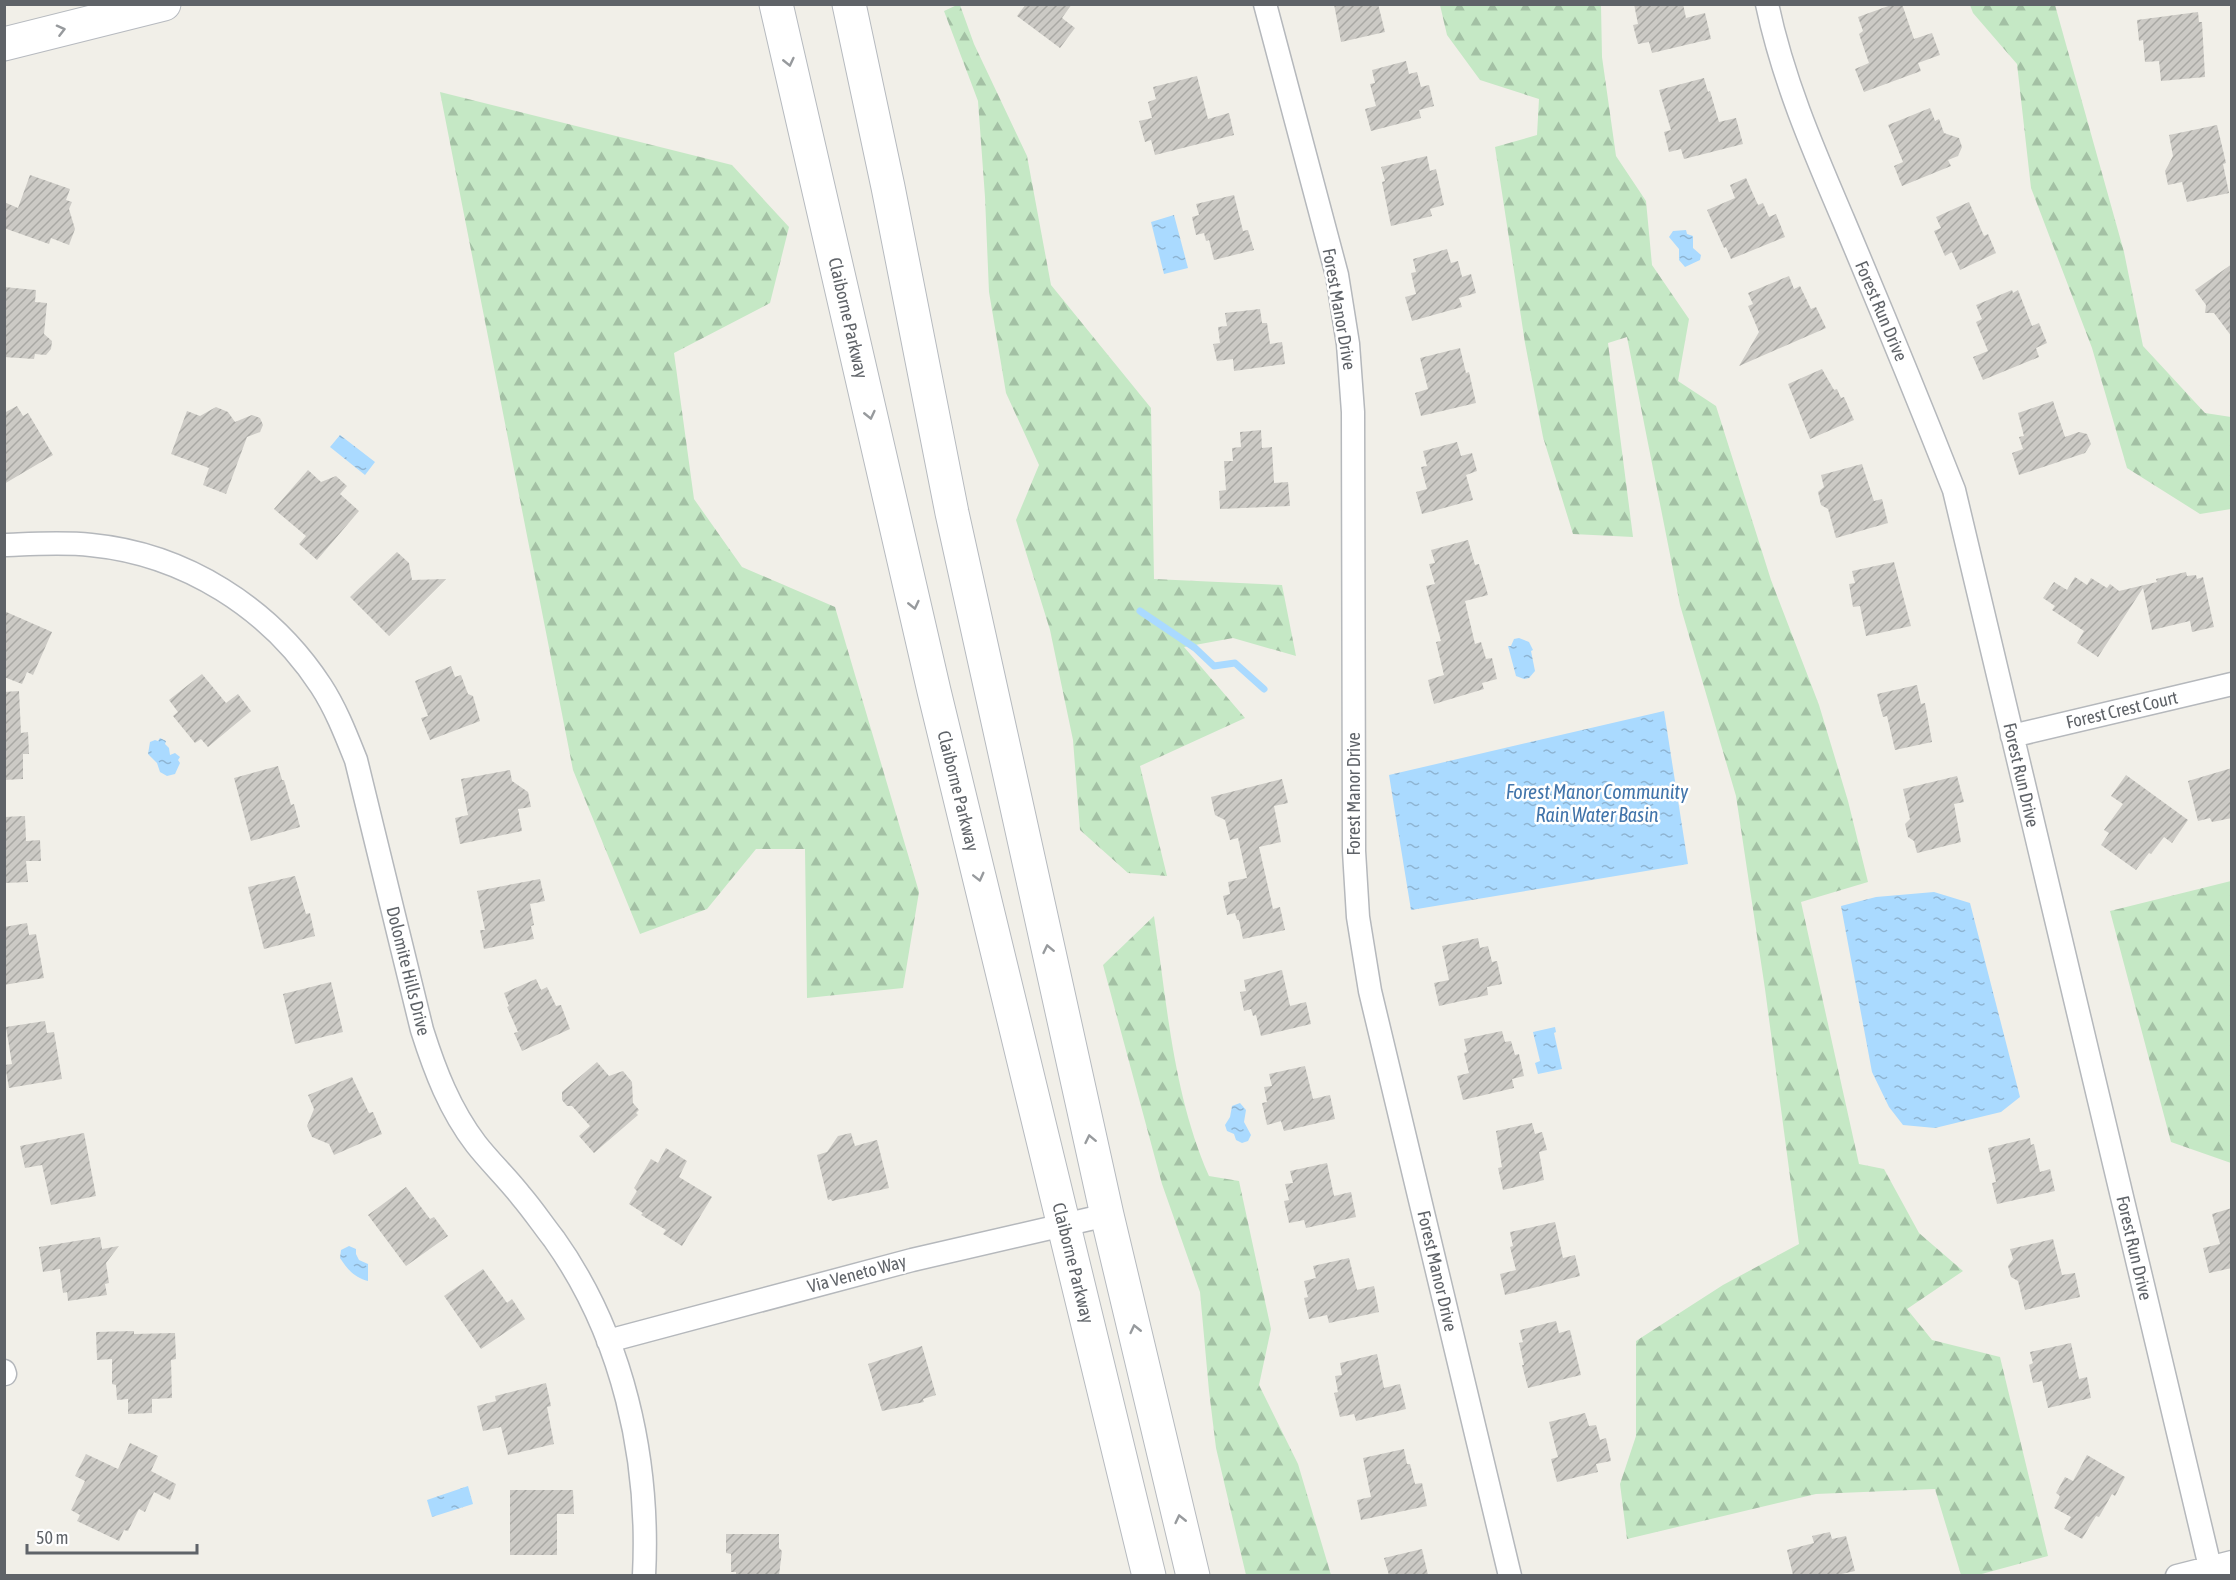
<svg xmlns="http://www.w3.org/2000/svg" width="2236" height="1580" font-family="'Asap Condensed',sans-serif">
<defs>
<pattern id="forest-firs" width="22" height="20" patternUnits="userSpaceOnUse" patternTransform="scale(1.5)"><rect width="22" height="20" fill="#c5e8c5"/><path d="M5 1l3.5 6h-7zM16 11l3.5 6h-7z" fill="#a3c0a4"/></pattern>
<pattern id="water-ripples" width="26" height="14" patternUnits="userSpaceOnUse" patternTransform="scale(1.5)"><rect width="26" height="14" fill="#aadaff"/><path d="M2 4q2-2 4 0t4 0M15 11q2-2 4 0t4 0" fill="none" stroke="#8eb4d2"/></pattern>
<pattern id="building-hatch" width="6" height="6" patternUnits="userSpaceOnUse" patternTransform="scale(1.5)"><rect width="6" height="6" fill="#cccac5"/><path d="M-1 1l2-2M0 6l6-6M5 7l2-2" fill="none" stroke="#a9a8a4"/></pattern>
</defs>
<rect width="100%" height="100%" fill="#f1efe8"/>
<!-- forest -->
<path fill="url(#forest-firs)" d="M957,5H960L974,44L1027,156L1051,285L1151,408L1154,579L1282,585L1296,656L1233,638L1184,647L1245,718L1140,766L1167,876L1128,873L1080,830L1073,740L1050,630L1016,520L1039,465L1006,393L989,292L985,197L978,101L944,11Z
M1440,5H1601L1602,57L1616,156L1646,201L1652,265L1689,319L1678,381L1716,406L1771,580L1819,705L1848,801L1868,882L1801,902L1859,1164L1884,1169L1919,1233L1963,1271L1907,1309L1932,1340L2000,1357L2048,1556L1978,1575H1961L1935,1489L1816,1494L1627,1539L1620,1484L1636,1436V1341L1723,1285L1799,1244L1765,989L1736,796L1680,605L1627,337L1608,343L1633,537L1573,534L1543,437L1525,343L1495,147L1537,135L1539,99L1480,80L1447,35Z
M1970,5H2055L2124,252L2143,346L2205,413L2231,417V509L2200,514L2127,468L2092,348L2031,188L2017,64L1973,13Z
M440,92L732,165L789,227L770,303L674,353L694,499L742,567L835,607L919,892L903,988L807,998L805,849H756L707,909L640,934L573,770Z
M2231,881H2232L2231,1163L2171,1142L2110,911Z
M1154,916C1167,1004 1173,1094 1209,1176L1239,1181L1271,1329L1259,1385L1298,1464L1331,1575H1246L1216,1448L1209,1391L1200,1292L1162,1184L1103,965Z"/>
<!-- water -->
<path fill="url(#water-ripples)" d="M1174,215L1188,268L1164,274L1151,222Z
M1686,230L1687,234L1693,236V248L1701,255L1700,260L1685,267L1679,260V249L1669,237L1673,231Z
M340,435L375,462L365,475L330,447Z
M1519,638L1529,642L1533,650L1531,651L1535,671L1529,678L1524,679L1516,676L1508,646H1511L1514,639Z
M1664,711L1688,864L1411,910L1389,775Z
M160,738L166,741L165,744L169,748L170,755L175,753L180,757L178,760L180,763L175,774L167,776L160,772L157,763L148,754L150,742L155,740L158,741Z
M1934,892L1970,903L2020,1097L2001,1112L1935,1128L1903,1125L1889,1107L1872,1072L1841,906L1876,897Z
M1555,1027L1556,1032L1554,1033L1562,1069L1538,1074L1535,1063L1540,1061L1533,1032Z
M1240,1103L1246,1110L1244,1122L1251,1135L1248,1141L1242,1143L1236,1140L1234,1134L1227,1131L1225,1125L1230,1117L1232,1106Z
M349,1246L356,1249V1254L359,1260L368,1264V1281C355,1278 347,1269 340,1258L341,1250Z
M468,1486L473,1504L432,1517L427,1500Z"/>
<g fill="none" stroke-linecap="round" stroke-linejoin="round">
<!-- stream -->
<path stroke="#aadaff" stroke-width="7" d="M1140,611L1195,648L1214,666L1235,663L1264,689"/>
</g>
<!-- building -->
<path fill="url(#building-hatch)" d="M1026,4H1072L1062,18L1075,28L1060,48L1017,16Z
M1334,4H1378L1385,32L1341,42Z
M1634,4H1683L1686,18L1705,13L1711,39L1652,53L1649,42L1638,44L1633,25L1638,24Z
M1894,4H1902L1914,39L1932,33L1940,55L1918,63L1921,71L1864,92L1855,69L1869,63L1859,34L1863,31L1858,17Z
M2198,12L2199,22H2202L2205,77L2161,81L2159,61L2145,62L2143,40L2139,41L2137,20Z
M1406,61L1409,74L1417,72L1421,87L1429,85L1434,106L1419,110L1421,118L1371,131L1365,109L1376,106L1370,84L1375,83L1372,70Z
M1197,76L1208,119L1229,113L1234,135L1155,155L1151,140L1145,142L1139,121L1152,118L1148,102L1156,99L1153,87Z
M1704,78L1708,92L1710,91L1719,122L1736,118L1743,144L1684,159L1681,149L1669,152L1664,132L1671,130L1659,90Z
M1930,108L1935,121L1939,119L1944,133L1959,138L1962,147L1958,156L1948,160L1951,166L1902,186L1894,166L1903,162L1888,125Z
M2217,125L2226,163L2223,164L2229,193L2187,202L2182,182L2168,185L2165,171L2173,156L2169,135Z
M1427,156L1430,171L1436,169L1444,205L1430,209L1432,216L1391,226L1382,182L1385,181L1381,167Z
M30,175L70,189L66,200L72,202L69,209L75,229L69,245L51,238L49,244L4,228V202L18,208Z
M1746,178L1758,205L1763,203L1769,217L1776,214L1785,237L1731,259L1726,247L1724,248L1707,210L1735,198L1730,185Z
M1234,195L1243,231L1248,230L1254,250L1214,260L1209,240L1206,241L1204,233L1196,235L1192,217L1199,215L1196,204Z
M1969,202L1984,236L1988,234L1996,253L1960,270L1952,252L1945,256L1934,231L1941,228L1936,217Z
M1447,249L1451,263L1458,261L1462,277L1471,274L1476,293L1459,298L1462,307L1412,321L1405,297L1416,294L1411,273L1416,272L1413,259Z
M2232,264V337L2214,313H2205L2206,305L2195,290Z
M1789,276L1794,289L1800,286L1811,309L1816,307L1826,328L1739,366L1759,332L1748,306L1753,304L1748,293Z
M4,287L36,290L35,302L47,303L44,334L52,341L51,349L46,355L35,354L34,359L4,357Z
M2012,290L2013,293L2018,290L2032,326L2039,323L2047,343L2036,348L2039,357L1983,380L1973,357L1988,351L1976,322L1982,319L1976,305Z
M1260,309L1262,323H1267L1270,344L1282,342L1285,364L1234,371L1233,359L1217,361L1213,344L1220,343L1218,327L1227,326L1225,313Z
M1460,348L1466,373L1469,372L1476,403L1421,416L1415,393L1428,389L1420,358Z
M1822,369L1834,390L1837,389L1841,398L1844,397L1854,420L1810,439L1788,384Z
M2053,401L2065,437L2079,432L2087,434L2091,444L2085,453L2019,475L2012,453L2023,449L2019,437L2024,436L2018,413Z
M17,406L23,416L28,413L53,455L4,484V413Z
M216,407L228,412L235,422L252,415L260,418L263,425L260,432L247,437L226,494L203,485L209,468L171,454L187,411L200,416Z
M1261,430L1262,448L1272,447L1274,483L1288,482L1290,506L1220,509L1219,491L1226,490L1224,461H1233L1232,448L1241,447L1240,432Z
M1457,442L1461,456L1472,453L1477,471L1466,475L1473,500L1422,514L1416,492L1427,489L1421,467L1427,466L1423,451Z
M1862,464L1874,501L1882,499L1888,523L1836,538L1828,509L1821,505L1818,492L1824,487L1821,475Z
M308,470L321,482L336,476L347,486L340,494L359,511L317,560L299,544L306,536L274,509Z
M1468,540L1475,565L1479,564L1488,595L1465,601L1475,644L1481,642L1486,659L1492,658L1497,679L1482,683L1484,689L1434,704L1428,680L1444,675L1436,642L1441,641L1426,586L1435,584L1429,564L1435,563L1431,550Z
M397,552L409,563L412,580L446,579L389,636L350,597Z
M1894,562L1911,626L1866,636L1860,606L1853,607L1849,584L1855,583L1852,571Z
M2186,572L2187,576L2196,575L2197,579L2203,577L2214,627L2192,632L2190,621L2152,630L2143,588L2098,657L2077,643L2084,631L2052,610L2055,606L2043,598L2054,582L2067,590L2075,577L2087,585L2091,578L2107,588L2110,584L2119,591L2157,582L2156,579Z
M4,611L52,632L33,675L27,672L22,684L4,677Z
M451,666L455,677L461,675L468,694L473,696L480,721L430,740L421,718L428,716L415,681Z
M202,674L226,703L238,694L251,711L208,747L201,739L195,743L173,716L178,712L169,700Z
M1917,685L1921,704L1925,703L1932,742L1895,750L1887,716L1883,717L1877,694Z
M19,691L21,733L28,732L29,754H23V779L4,780V692Z
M278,766L282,780H284L291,805L294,804L300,827L251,841L234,778Z
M2232,768V818L2212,822L2210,818L2198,821L2188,781Z
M510,770L512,781L528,792L531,807L518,809L522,831L460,844L455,818L468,815L461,779Z
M2126,775L2188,820L2172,843L2164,837L2151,854L2149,853L2136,870L2101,845L2109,833L2104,830L2123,804L2111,796Z
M1957,776L1964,802L1954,804L1961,842L1917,853L1914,841L1908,837L1905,824L1910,819L1903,789Z
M1282,779L1288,803L1274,806L1281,842L1259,847L1273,909L1280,907L1285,930L1243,939L1239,920H1237L1235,913L1227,915L1223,896L1230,894L1228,882L1247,878L1238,838L1230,840L1225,820L1215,815L1211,797Z
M25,816L26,841L40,840L41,861H26L28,882L4,883V817Z
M295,876L306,914L310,913L315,936L264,949L248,887Z
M540,879L545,901L530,904L534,925L531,926L534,939L484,949L480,930H485L477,891Z
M27,923L29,935L36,934L44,978L4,985V927Z
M1478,938L1480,948L1488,946L1492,962L1497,961L1502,984L1487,987L1488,995L1439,1006L1434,983L1449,980L1442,946Z
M1282,970L1290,1006L1306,1002L1311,1024L1261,1036L1256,1015L1253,1016L1251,1009L1244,1011L1240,992L1246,991L1244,980Z
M536,979L541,990L547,987L556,1006L561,1005L570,1029L522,1051L514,1033L518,1032L507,1007L509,1006L504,993Z
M331,982L343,1032L295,1044L283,994Z
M45,1021L47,1033L54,1032L62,1079L9,1088L5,1065L12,1064L6,1027Z
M1502,1031L1505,1042L1511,1041L1515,1055L1519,1054L1524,1076L1512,1079L1514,1088L1463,1100L1457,1076L1469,1073L1464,1053L1467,1052L1464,1039Z
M597,1062L609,1076L623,1071L632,1082L633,1103L639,1110L636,1113L638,1115L594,1153L579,1136L590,1126L572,1106H567L562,1100V1092Z
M1305,1066L1313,1099L1330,1095L1335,1119L1284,1131L1281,1121L1267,1125L1262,1103L1267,1102L1264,1087L1272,1086L1269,1074Z
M352,1077L369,1113L373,1112L382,1134L334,1155L329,1144L312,1137L307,1126L314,1109L308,1095Z
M1532,1123L1535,1134L1542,1132L1547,1150L1539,1152L1544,1180L1503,1190L1498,1168L1502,1167L1496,1131Z
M84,1133L96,1196L51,1205L42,1165L25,1168L20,1146Z
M851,1133L855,1146L877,1140L889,1188L832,1201L831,1199L828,1200L817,1155L827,1152L838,1136Z
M2030,1138L2031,1145L2034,1144L2040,1172L2050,1169L2055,1191L1997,1204L1992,1183L1996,1182L1988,1148Z
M666,1148L687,1161L679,1177L712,1197L682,1246L663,1234L666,1230L641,1215L643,1213L629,1204L637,1191L634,1188L651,1159L658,1163Z
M1327,1163L1334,1196L1351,1192L1356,1217L1306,1228L1304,1220L1289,1223L1284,1201L1289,1200L1285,1184L1293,1183L1290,1171Z
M406,1187L430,1219L434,1217L448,1236L406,1266L368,1215Z
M2232,1208V1268L2209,1273L2203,1248L2220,1244L2212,1214Z
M1555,1222L1563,1258L1575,1255L1580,1276L1505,1295L1500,1274L1516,1270L1510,1247L1513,1246L1510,1232Z
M100,1237L102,1249L119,1246L106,1263L109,1283L105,1284L107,1295L68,1301L67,1292L63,1293L60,1269L43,1272L39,1247Z
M2053,1239L2062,1275L2075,1273L2080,1297L2025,1310L2018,1281L2011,1277L2008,1266L2013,1259L2010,1249Z
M1349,1258L1357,1290L1374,1286L1379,1312L1329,1323L1327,1315L1309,1319L1304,1298L1308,1297L1304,1281L1316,1278L1313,1266Z
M483,1269L507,1303L512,1299L525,1319L481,1349L444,1296Z
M1556,1321L1559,1333L1570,1330L1581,1375L1528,1388L1522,1365H1524L1519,1343L1523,1342L1520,1330Z
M134,1331V1334L175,1333L176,1359L171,1360L172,1398L152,1399V1413L128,1414V1399L117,1400L116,1385L112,1384V1359L97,1360L96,1332Z
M2071,1343L2079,1379L2087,1377L2091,1398L2048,1408L2042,1381L2033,1383L2029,1365L2033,1363L2030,1352Z
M922,1346L936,1395L923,1399L924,1402L882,1411L868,1364Z
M1377,1354L1384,1388L1400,1384L1406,1409L1356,1421L1354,1414L1340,1417L1334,1393L1338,1392L1335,1376L1342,1375L1340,1363Z
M546,1383L551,1406L547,1407L554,1444L508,1455L501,1427L483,1431L477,1406L496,1401L495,1396Z
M1585,1413L1589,1426L1596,1425L1600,1440L1606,1438L1611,1461L1596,1464L1598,1472L1557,1482L1551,1459L1558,1457L1549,1422Z
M130,1443L158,1456L151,1471L176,1484L170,1500L154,1492L145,1512L139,1509L128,1531L124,1530L119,1541L77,1521L80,1515L71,1510L85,1481L75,1476L86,1454L118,1469Z
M1404,1449L1407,1464H1410L1415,1484L1422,1483L1427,1506L1361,1520L1357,1500L1371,1497L1363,1458Z
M2087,1455L2125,1477L2115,1496L2112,1494L2099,1517L2096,1516L2082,1539L2064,1529L2071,1517L2054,1508L2060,1496L2056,1493L2065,1477L2073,1481Z
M510,1490H573L574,1514H557V1555H510Z
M1830,1532L1832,1539L1846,1536L1855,1571L1837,1575H1793L1787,1550L1814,1543L1812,1536Z
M726,1534H779V1548L782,1551L779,1575H736V1572H731V1554L726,1553Z
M1422,1549L1428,1575H1389L1384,1558Z"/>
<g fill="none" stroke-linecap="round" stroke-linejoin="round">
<!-- street casing -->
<g stroke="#b5b8bc" stroke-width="25">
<path id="street" d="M1265,4L1337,275L1348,344L1353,412L1354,851L1358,917L1370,991L1510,1576
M1767,4C1783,80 1813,149 1843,219C1881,309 1918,399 1954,490L2210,1567
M4,545C33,544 63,542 91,545C185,554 270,608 321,686C336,709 346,735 356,760L422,1030C435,1071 450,1110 476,1144C490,1162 507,1178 521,1196C533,1210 543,1225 554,1239C623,1336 650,1458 644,1576
M2012,736L2232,684
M608,1341L912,1260L1107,1215
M4,1371L5,1374
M2177,1576L2232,1562"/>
</g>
<!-- secondary casing -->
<g stroke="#b6babf" stroke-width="35">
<path id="secondary" d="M776,4L934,691L1149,1576
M849,4L888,187L952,513L1107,1215L1193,1576
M4,44L164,4"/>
</g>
<!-- street -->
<use href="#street" stroke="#fff" stroke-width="22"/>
<!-- secondary -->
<use href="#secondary" stroke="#fff" stroke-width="33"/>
</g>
<!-- one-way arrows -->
<defs><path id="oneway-chevron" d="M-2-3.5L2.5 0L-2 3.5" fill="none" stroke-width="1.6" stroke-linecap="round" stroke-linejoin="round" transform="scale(1.5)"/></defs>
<g stroke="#979a9d">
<use href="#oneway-chevron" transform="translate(61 30) rotate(-14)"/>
<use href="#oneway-chevron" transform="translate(789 62) rotate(77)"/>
<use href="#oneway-chevron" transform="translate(870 415) rotate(77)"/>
<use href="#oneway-chevron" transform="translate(914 605) rotate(77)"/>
<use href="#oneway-chevron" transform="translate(979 877) rotate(76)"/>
<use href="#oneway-chevron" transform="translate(1048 949) rotate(-102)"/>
<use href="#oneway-chevron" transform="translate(1090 1139) rotate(-102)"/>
<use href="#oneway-chevron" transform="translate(1135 1329) rotate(-103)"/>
<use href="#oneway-chevron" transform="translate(1180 1519) rotate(-103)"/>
</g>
<g text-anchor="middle" stroke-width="5" stroke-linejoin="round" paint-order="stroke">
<!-- street labels -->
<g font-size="18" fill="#5f6368" stroke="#fff">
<text transform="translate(1339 309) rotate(80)" y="6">Forest Manor Drive</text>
<text transform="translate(1881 311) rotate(67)" y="6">Forest Run Drive</text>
<text transform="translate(848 318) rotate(77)" y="6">Claiborne Parkway</text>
<text transform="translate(2122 710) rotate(-13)" y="6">Forest Crest Court</text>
<text transform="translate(2021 775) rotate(77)" y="6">Forest Run Drive</text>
<text transform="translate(958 791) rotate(76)" y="6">Claiborne Parkway</text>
<text transform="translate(1354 794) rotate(-90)" y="6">Forest Manor Drive</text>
<text transform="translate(408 971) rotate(76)" y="6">Dolomite Hills Drive</text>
<text transform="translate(2134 1248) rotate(77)" y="6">Forest Run Drive</text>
<text transform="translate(1073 1263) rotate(76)" y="6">Claiborne Parkway</text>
<text transform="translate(1437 1271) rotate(77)" y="6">Forest Manor Drive</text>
<text transform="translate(857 1274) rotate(-15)" y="6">Via Veneto Way</text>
</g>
<!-- water labels -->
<g font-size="20" font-style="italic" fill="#4174aa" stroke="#fff">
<text x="1597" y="799">Forest Manor Community<tspan x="1597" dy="23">Rain Water Basin</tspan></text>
</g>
</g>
<!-- border -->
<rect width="2236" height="1580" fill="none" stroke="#5f6368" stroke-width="12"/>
<!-- scale -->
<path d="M27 1544v9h170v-9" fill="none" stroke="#5f6368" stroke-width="3"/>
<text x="36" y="1544" font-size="18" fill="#5f6368" stroke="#ffffff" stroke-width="4.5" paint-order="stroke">50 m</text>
</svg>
